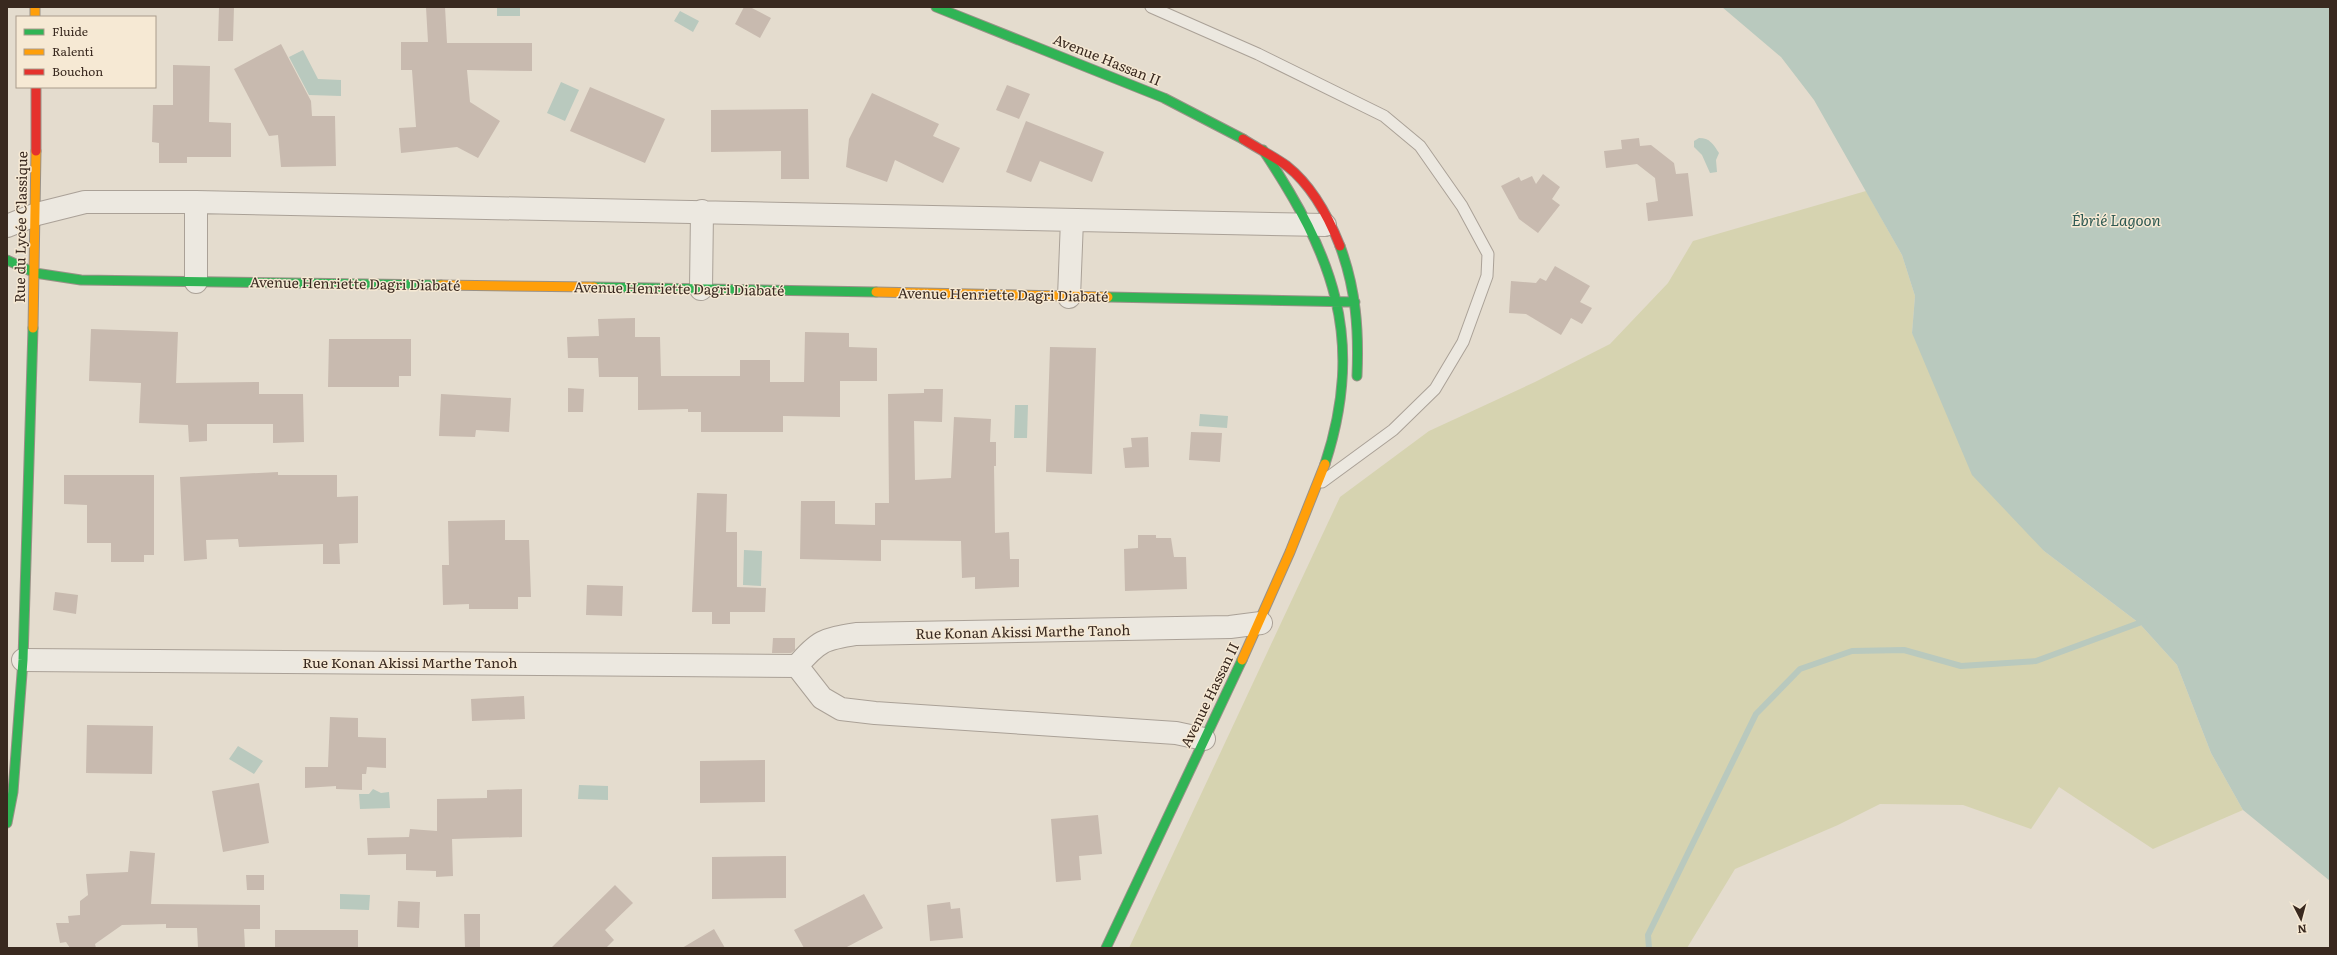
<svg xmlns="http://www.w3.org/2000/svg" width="2337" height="955" font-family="Literata,serif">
<rect width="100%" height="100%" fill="#e4dcce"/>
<!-- green -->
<path fill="#d6d3b0" d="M1866,191L1902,255L1915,296L1912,333L2044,551L2139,623L2177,665L2211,753L2243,810L2153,849L2059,787L2031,829L1963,805L1880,804L1838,825L1735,869L1687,948H1129L1340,497L1429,431L1535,382L1610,344L1668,283L1693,241Z"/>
<!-- water -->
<path fill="#b9c9be" d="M497,7H520V16H497Z
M1722,7H2330V881L2243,810L2211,753L2177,665L2139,623L2044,551L1972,475L1912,333L1915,296L1902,255L1814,100L1781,57Z
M680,11L699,21L693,32L674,21Z
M303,50L318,79L341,80V96L309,95L289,57Z
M561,82L579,90L565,121L547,113Z
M1699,138C1710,138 1713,144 1719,153L1716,160L1717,172L1710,173L1702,155L1694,147V141Z
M1015,405H1028L1027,438H1014Z
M1200,414L1228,416L1227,428L1199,426Z
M744,550L762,551L761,586L743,585Z
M238,746L263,761L254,774L229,759Z
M579,785L608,786V800L578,799Z
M373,789L381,793L389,792L390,808L360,809L359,794H369Z
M340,894L370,895L369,910L340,909Z"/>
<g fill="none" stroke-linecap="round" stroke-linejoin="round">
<!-- stream -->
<path stroke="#b9c9be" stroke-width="6" d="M1649,948L1648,935L1756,714L1800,669L1852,651L1904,650L1961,666L2036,661L2139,623L2144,618"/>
</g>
<!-- building -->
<path fill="#c8baaf" d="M219,7H234L233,41H218Z
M426,7H445L447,43H532V71L467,70L470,102L500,121L478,158L457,147L401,153L399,128L416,127L412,70H401V42H428Z
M744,7H750L771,18L760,38L735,24Z
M281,44L311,101L312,116H335L336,166L281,167L278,135L269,136L234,69Z
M173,65L210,66L209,122L231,123V157H187V163H159V143L152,142L153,105H173Z
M1007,85L1030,94L1019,119L996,110Z
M590,87L665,119L645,163L570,131Z
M872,93L939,124L933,136L960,148L943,183L895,160L887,182L846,167L849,139Z
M808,109L809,179H781V151L711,152V110Z
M1026,121L1104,152L1092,182L1040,161L1031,182L1006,172Z
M1639,138L1640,146L1651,145L1674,163L1676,174L1688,173L1693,216L1648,221L1646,203L1658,201L1655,178L1637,164L1606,168L1604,151L1622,149L1621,140Z
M1543,174L1560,187L1552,199L1560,205L1538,233L1519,219L1501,186L1519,177L1521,181L1532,176L1536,184Z
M1555,266L1590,286L1580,302L1592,308L1582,324L1571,318L1561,335L1526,314L1509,313L1511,281L1536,283L1540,278L1546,281Z
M635,318V337H660L661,376H740V360H770V382H804L805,332L849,333V347L877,348V381H840V417L783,416V432H701V412H688V409L638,410V377H599L598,358H568L567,337L599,336L598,319Z
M91,329L178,332L176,383L259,382V394H303L304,442L273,443V424H207V441L189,442L188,425L139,423L141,383L89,381Z
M329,339H411V376H399V387H328Z
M1050,347L1096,348L1092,474L1046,472Z
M568,388L584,389L583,412H568Z
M924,389H943L942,422L914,421L915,480L951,478L954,417L991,419L990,442H996V466H994L995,533L1009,532L1010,559H1019V587L975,589V577L962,578L961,541L881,540V561L800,559L801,501H835V524L875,525V503H889L888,394L924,393Z
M441,394L511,398L509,432L476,430L475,437L439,436Z
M1191,432L1222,433L1220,462L1189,460Z
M1148,437L1149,467L1125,468L1123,448L1132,447L1131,438Z
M278,472V475H337V497L358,496V543L339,544L340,564H323V544L239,547L238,539L206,540L207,559L184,561L180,477Z
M64,475H154V555H144V562H111V543H87V505L64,504Z
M697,493L727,494L726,532H737V587L766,588L765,612H730V624H712V612H692Z
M505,520V540H529L531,597H518V609H469V604L443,605L442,565H449L448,521Z
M1138,535H1156V538H1171L1174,557H1186L1187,589L1125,591L1124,549L1138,548Z
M587,585L623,586L622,616L586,615Z
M55,592L78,595L76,614L53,610Z
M773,638H795V650L791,653H772Z
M524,696L525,719L472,721L471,699Z
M330,717L358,718V737L386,738V768L367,767L366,774H362V790L336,789V786L305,788V767H328Z
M87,725L153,726L152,774L86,773Z
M765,760V802L700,803V761Z
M259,783L269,843L223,852L212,791Z
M522,789V837L452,839L453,876L436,877V871L406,870V854L368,855L367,838L409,837L410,829L437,831V799L487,798V790Z
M1098,815L1102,854L1079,856L1081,880L1056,882L1051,819Z
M130,851L155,853L151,904L260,905V929H244L245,948H198L197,928H166V924L122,925L95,944L96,948H70L66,942L60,943L56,923H69L68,916L80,915V901L88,895L86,874L128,872Z
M786,856V898L712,899V857Z
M246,875H264V890H247Z
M615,885L633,903L605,930L614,940L606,948H551Z
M864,894L883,928L845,948H804L794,930Z
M398,901L420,902L419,928L397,927Z
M950,902L951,909L960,908L963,938L930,941L927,905Z
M464,914H480V948H465Z
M714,929L725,948H682Z
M275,930H358V948H275Z"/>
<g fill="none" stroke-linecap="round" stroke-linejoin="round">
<!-- lane casing -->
<g stroke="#aaa197" stroke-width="13">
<path id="lane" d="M1151,7L1258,54L1384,116L1420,146L1462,206L1488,254L1487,276L1463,342L1435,389L1393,430L1322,482"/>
</g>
<!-- street casing -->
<g stroke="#aaa197" stroke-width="24">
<path id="street" d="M196,202V282
M7,226L37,214L85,202H196L1325,225
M701,289L702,211
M1069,297L1072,220
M23,660L797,666C818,641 824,639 856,634L1230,627L1261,623
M797,666L822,698L841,709L875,713L1176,733L1204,739"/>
</g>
<!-- fast casing -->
<g stroke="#999187" stroke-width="11">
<path id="fast" d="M936,7L1164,98L1243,139
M1263,150C1333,255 1366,339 1325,464
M1340,246C1356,289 1359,330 1357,376
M7,260L35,273L81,280L441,285
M594,287L876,292
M1108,297L1355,302
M7,823L13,792L23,660L33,328
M1106,948L1242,660"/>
</g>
<!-- slow casing -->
<g stroke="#999187" stroke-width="11">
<path id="slow" d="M35,7V17
M441,285L594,287
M876,292L1108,297
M33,328L36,151
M1242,660L1290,552L1325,464"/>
</g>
<!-- jam casing -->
<g stroke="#999187" stroke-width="11">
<path id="jam" d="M36,87V151
M1243,139C1257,148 1273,156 1287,166C1311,185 1329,218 1340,246"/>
</g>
<!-- lane -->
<use href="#lane" stroke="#ece8e0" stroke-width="11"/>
<!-- street -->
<use href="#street" stroke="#ece8e0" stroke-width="22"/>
<!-- fast -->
<use href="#fast" stroke="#30b455" stroke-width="9"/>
<!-- slow -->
<use href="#slow" stroke="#ff9f0a" stroke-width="9"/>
<!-- jam -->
<use href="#jam" stroke="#e5322d" stroke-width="9"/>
</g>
<g text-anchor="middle" stroke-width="3" stroke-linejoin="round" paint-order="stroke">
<!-- street labels -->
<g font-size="14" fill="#39291f" stroke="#f6e9d4">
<text transform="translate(1107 60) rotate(22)" y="5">Avenue Hassan II</text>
<text transform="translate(21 227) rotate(-89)" y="5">Rue du Lycée Classique</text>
<text transform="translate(355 284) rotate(1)" y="5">Avenue Henriette Dagri Diabaté</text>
<text transform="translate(679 289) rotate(1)" y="5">Avenue Henriette Dagri Diabaté</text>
<text transform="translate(1003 295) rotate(1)" y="5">Avenue Henriette Dagri Diabaté</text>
<text transform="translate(1023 632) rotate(-1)" y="5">Rue Konan Akissi Marthe Tanoh</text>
<text x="410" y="668">Rue Konan Akissi Marthe Tanoh</text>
<text transform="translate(1210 695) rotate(-64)" y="5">Avenue Hassan II</text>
</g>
<!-- water labels -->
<g font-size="15" font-style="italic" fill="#2e5952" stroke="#f6e9d4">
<text x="2116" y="226">Ébrié Lagoon</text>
</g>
</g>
<!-- border -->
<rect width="2337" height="955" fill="none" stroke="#39291f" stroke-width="16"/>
<!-- legend -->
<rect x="16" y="16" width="140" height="72" fill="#f6e9d4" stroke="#aa9c8c"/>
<rect x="24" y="29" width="20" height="6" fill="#30b455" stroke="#aa9c8c"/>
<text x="52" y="36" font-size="12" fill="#39291f">Fluide</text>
<rect x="24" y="49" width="20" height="6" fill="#ff9f0a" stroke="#aa9c8c"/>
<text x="52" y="56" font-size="12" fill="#39291f">Ralenti</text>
<rect x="24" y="69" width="20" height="6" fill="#e5322d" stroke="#aa9c8c"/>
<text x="52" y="76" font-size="12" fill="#39291f">Bouchon</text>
<!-- north arrow -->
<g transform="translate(2301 919) rotate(174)" stroke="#f6e9d4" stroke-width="3" paint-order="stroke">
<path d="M0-3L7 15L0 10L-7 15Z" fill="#39291f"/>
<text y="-6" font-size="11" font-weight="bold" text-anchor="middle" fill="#39291f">N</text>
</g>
</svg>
